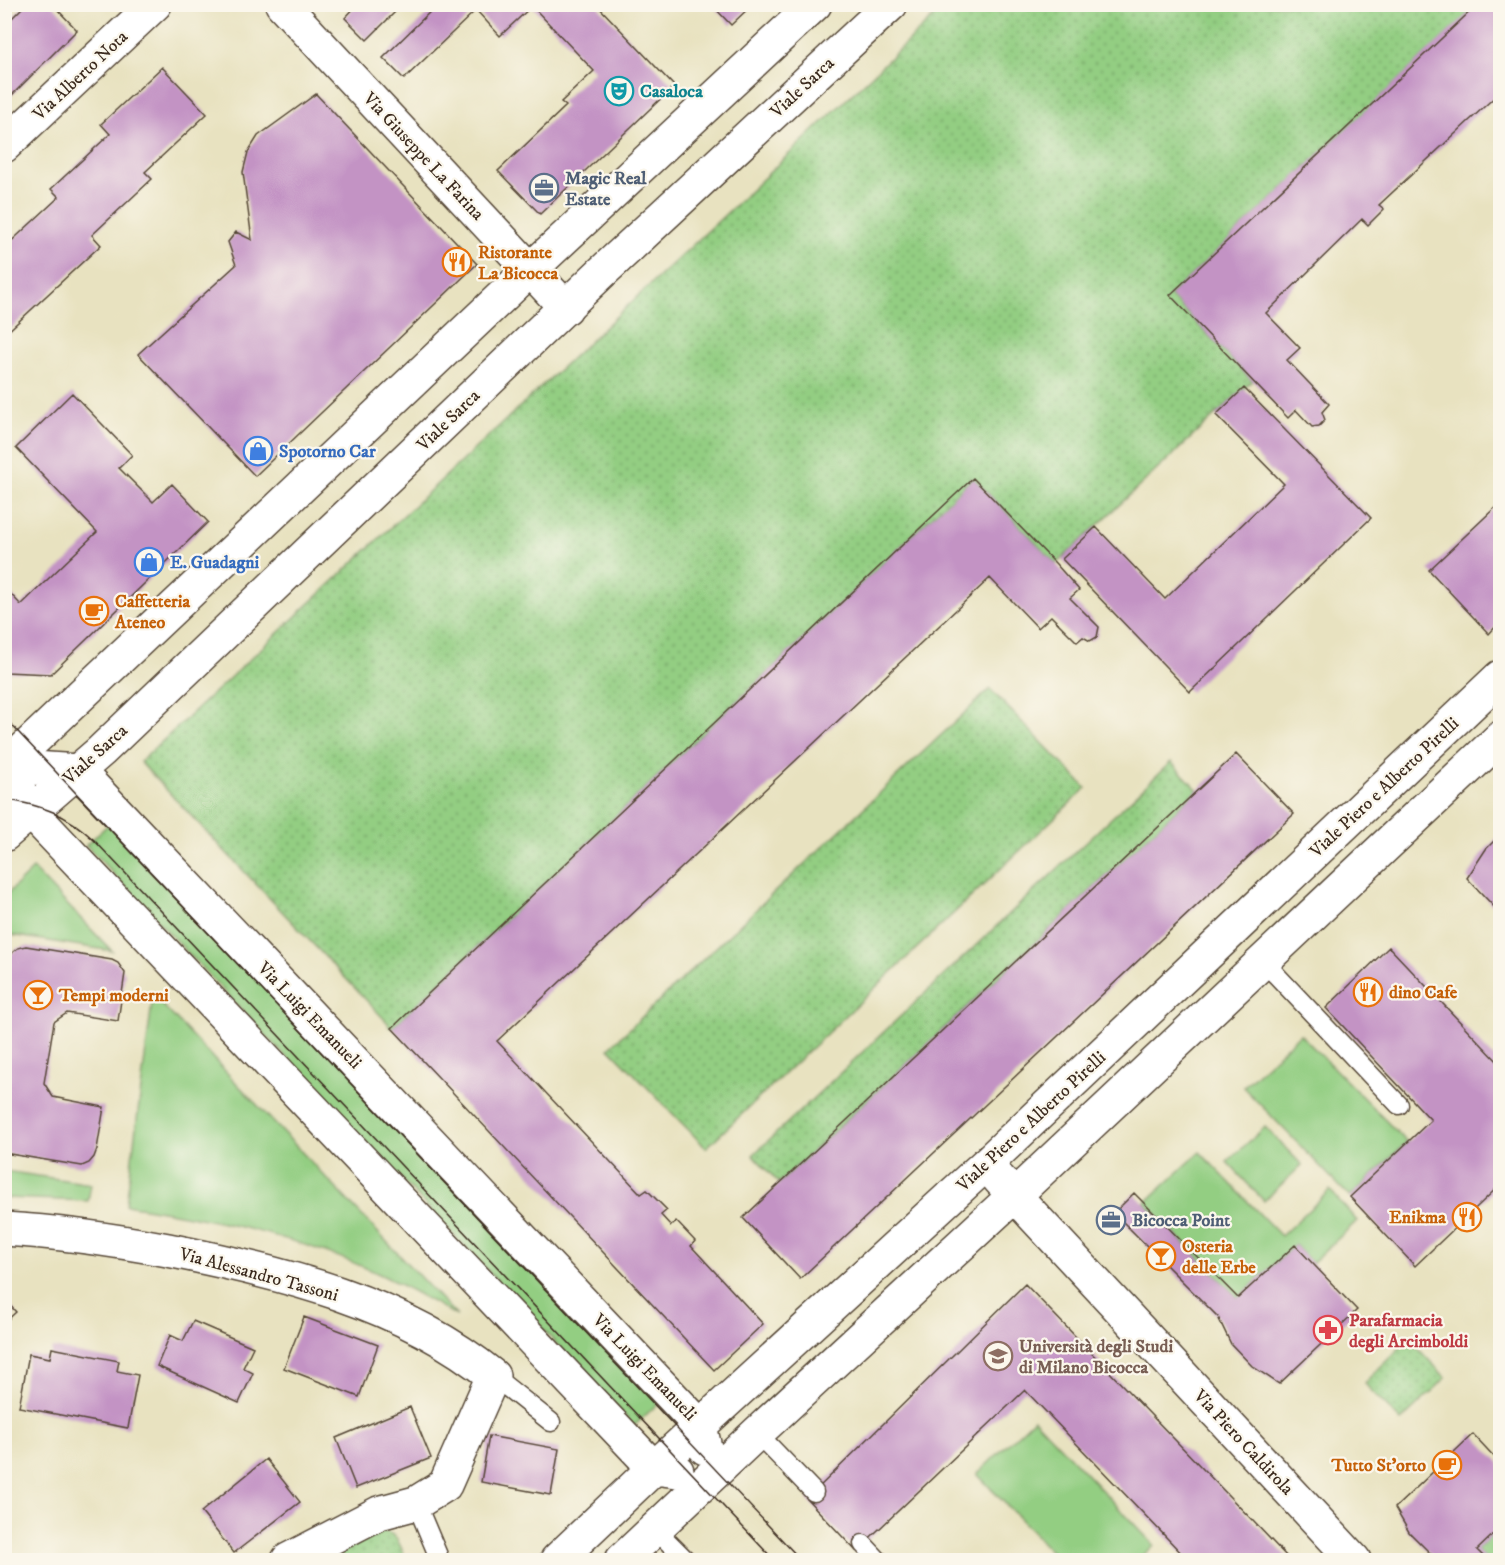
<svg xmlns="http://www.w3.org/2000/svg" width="1505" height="1565" font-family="'IM FELL DW Pica',serif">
<defs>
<pattern id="garden-dots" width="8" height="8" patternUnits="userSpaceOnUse" patternTransform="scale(1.5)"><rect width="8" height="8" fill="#93ce82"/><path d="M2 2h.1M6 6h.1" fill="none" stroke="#79a76a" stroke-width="1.8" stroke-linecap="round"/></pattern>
</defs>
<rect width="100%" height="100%" fill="#fbf7ec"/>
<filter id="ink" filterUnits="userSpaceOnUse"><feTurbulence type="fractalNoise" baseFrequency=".0167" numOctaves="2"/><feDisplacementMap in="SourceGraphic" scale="12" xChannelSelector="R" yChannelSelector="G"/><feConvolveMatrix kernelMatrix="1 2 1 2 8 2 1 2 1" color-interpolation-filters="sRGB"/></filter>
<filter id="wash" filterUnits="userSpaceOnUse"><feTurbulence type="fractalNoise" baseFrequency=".008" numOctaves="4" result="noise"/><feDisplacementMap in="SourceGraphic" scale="24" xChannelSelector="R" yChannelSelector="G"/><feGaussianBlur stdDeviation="1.35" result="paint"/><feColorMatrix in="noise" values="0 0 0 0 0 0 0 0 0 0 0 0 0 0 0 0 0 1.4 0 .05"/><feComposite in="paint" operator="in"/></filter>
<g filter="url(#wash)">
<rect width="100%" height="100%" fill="#e8e2c0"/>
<!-- grass -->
<path fill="#93ce82" stroke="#677c50" stroke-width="1.5" d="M114,819L663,1399L634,1426L86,845Z
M33,869L112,951L5,934V896Z
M153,995L457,1316C428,1300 399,1282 368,1269C291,1235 209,1218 126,1205Z
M1300,1034L1407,1142L1350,1197L1243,1087Z
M1265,1127L1302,1165L1264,1201L1227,1162Z
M1200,1152L1281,1236L1330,1190L1357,1221L1312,1263L1295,1245L1238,1298L1145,1203Z
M5,1171L91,1184L88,1201L5,1198Z
M1034,1419L1154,1545L1138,1560H1059L977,1474Z
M1500,1528V1560H1487L1477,1550Z"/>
<!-- garden -->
<path fill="url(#garden-dots)" stroke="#677c50" stroke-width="1.5" d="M946,5H1478L1170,295L1252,381L1056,564L973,478L392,1028L389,1027L388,1023L140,762L729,211Z
M990,689L1086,788L706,1148L609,1048Z
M1171,762L1198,790L779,1183L753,1155Z
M1409,1339L1446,1378L1401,1421L1364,1383Z
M379,1531C398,1531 400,1546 406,1560H318Z"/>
<g id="blocks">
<!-- building -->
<path fill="#c393c4" d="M26,4H52L77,30L9,98L4,94V26Z
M358,4H403L367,40L345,18Z
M438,4H596L674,86L540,214L498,171L566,106L561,102L594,71L532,6L500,36L476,10L404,79L383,58Z
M711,4H753L731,25Z
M1478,4H1500V92L1379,205L1384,209L1368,225L1362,219L1266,313L1300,348L1287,360L1329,404L1322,412L1325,420L1319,426L1312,427L1296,410L1288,418L1170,295Z
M162,67L207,114L145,172L152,179L92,235L101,245L4,335V248L59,197L51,189L110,134L101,124Z
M316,94L477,264L255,476L138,354L236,265L228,242L236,232L252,240L243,172L248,152L258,136Z
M1244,388L1371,518L1190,692L1062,559L1096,527L1165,599L1284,484L1216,415Z
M72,393L132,455L119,468L153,502L172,484L208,522L51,674L5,672V588L21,605L97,532L16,448Z
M973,478L1056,564L1079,590L1070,598L1099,627L1097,637L1090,641L1083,637L1077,642L1051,616L1038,628L990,578L497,1041L641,1194L647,1190L667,1210L661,1215L671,1226L676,1221L695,1241L691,1246L763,1324L714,1370L392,1028Z
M1500,503V622L1489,634L1429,570Z
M1236,754L1294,814L800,1279L743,1218Z
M1500,835V913L1467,878L1486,849Z
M26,946L112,960L118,963L125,973L118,1021L67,1013L54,1022L44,1083L53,1097L104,1107L97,1149L94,1157L89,1163L82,1166L4,1153V974L8,959L13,952L18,948Z
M1389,947L1500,1064V1185L1415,1266L1350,1197L1431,1120L1326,1008Z
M1134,1193L1238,1298L1295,1245L1357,1310L1279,1384L1252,1366L1231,1344L1218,1317L1114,1213Z
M1025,1284L1253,1521L1290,1560H1188L1025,1390L856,1551L807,1499Z
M4,1299L16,1312L4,1323Z
M304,1317L378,1345L359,1397L284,1368Z
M193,1321L253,1347L243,1368L253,1373L239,1403L157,1366L170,1335L183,1341Z
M52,1348L119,1361L117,1371L138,1375L128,1428L19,1407L29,1354L50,1358Z
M410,1407L431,1458L356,1488L336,1438Z
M1473,1434L1500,1463V1528L1477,1550L1487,1560H1440L1431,1554L1409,1532L1395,1508Z
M489,1436L559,1449L551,1495L481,1482Z
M266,1459L300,1502L234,1553L201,1512Z"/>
</g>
</g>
<g filter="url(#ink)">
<use href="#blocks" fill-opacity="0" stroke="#554636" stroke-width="1.5"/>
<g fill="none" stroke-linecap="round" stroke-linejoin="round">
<!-- lane casing -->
<g stroke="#554636" stroke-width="21">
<path id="lane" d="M1263,961L1399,1105
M493,1376L551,1422
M757,1433L814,1492
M416,1503L440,1560
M655,1529L686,1560
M863,1544L878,1560"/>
</g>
<!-- street casing -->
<g stroke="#554636" stroke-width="36">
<path id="street" d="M282,4L566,308
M4,146L155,4
M4,764L31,812L66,849L654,1468L677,1471
M4,766L78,771L700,1426L705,1448
M999,1179L1354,1560
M4,1229C59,1232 114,1240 168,1250C280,1272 403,1302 493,1376L445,1485L416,1503L379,1513L288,1560
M557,1560L654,1468L986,1164L1500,677
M622,1560L757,1433L1015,1195L1500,738"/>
</g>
<!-- secondary casing -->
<g stroke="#554636" stroke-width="36">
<path id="secondary" d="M4,768L530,270L815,4
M4,835L101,751L600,274L891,4"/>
</g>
<!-- lane -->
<use href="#lane" stroke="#fff" stroke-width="18"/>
<!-- street -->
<use href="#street" stroke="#fff" stroke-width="33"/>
<!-- secondary -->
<use href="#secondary" stroke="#fff" stroke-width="33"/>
<!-- tram -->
<path stroke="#3b2a1e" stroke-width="1.5" d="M4,717L801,1560
M4,799C44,806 65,813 94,840L774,1560"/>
</g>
</g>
<!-- icons -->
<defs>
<g id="theatre-ring" transform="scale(1.5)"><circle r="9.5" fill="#fbf7ec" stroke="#0f9aa8" stroke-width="1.5"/><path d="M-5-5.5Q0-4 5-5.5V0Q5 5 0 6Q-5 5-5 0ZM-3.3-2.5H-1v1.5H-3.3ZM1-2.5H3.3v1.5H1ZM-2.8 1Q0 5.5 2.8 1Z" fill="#0f9aa8"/></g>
<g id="office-ring" transform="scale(1.5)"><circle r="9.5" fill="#fbf7ec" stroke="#5c6f8a" stroke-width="1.5"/><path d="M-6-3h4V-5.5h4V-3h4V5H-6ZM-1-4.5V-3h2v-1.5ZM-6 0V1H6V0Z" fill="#5c6f8a"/></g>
<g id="restaurant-ring" transform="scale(1.5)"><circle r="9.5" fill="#fbf7ec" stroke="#e8710a" stroke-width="1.5"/><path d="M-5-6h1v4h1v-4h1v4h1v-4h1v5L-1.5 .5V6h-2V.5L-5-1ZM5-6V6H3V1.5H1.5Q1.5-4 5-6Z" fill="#e8710a"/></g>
<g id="shop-ring" transform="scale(1.5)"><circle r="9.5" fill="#fbf7ec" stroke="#3f7fe0" stroke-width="1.5"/><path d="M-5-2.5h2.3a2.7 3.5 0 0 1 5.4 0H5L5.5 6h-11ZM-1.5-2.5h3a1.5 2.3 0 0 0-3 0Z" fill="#3f7fe0"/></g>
<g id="cafe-ring" transform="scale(1.5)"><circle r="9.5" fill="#fbf7ec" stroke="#e8710a" stroke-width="1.5"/><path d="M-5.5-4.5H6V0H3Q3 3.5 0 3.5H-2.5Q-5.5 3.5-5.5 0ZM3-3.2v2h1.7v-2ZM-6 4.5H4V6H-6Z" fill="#e8710a"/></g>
<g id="bar-ring" transform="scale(1.5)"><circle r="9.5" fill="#fbf7ec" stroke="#e8710a" stroke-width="1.5"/><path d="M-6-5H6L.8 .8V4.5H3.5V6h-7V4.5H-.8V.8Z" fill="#e8710a"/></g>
<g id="pharmacy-ring" transform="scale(1.5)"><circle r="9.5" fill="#fbf7ec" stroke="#e0444e" stroke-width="1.5"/><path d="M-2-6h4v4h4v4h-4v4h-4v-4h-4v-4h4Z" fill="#e0444e"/></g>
<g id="university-ring" transform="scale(1.5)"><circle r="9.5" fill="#fbf7ec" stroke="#8d6e63" stroke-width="1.5"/><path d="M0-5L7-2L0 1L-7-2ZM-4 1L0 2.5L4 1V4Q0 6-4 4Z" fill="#8d6e63"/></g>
</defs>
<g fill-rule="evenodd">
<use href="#theatre-ring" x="619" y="91"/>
<use href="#office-ring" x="544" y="188"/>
<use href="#restaurant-ring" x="457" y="262"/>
<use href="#shop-ring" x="258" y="451"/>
<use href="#shop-ring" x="149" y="562"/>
<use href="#cafe-ring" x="94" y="611"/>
<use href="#restaurant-ring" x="1368" y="992"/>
<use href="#bar-ring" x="38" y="995"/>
<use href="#restaurant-ring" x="1467" y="1217"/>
<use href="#office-ring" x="1111" y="1220"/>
<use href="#bar-ring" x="1161" y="1256"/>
<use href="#pharmacy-ring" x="1328" y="1330"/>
<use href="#university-ring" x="998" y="1356"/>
<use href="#cafe-ring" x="1447" y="1465"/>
</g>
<g text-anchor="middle" stroke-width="4.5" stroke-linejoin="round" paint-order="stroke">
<!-- street labels -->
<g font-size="18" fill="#3b2a1e" stroke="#fbf7ec">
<text transform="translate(80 75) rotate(-43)" y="6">Via Alberto Nota</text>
<text transform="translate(802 87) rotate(-43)" y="6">Viale Sarca</text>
<text transform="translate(424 156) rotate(47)" y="6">Via Giuseppe La Farina</text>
<text transform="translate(448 420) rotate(-44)" y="6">Viale Sarca</text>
<text transform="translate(95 754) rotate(-42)" y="6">Viale Sarca</text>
<text transform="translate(1384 787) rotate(-43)" y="6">Viale Piero e Alberto Pirelli</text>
<text transform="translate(310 1015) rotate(46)" y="6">Via Luigi Emanueli</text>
<text transform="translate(1031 1121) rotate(-43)" y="6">Viale Piero e Alberto Pirelli</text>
<text transform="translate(259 1274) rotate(15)" y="6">Via Alessandro Tassoni</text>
<text transform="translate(645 1367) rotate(46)" y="6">Via Luigi Emanueli</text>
<text transform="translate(1244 1442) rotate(47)" y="6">Via Piero Caldirola</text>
</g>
<!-- culture labels -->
<g font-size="18" font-weight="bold" fill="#0d838f" stroke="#fbf7ec" text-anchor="start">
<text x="640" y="97">Casaloca</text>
</g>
<!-- service labels -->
<g font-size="18" font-weight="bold" fill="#4e5e75" stroke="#fbf7ec" text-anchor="start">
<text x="565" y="184">Magic Real<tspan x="565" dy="21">Estate</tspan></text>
<text x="1132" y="1226">Bicocca Point</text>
</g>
<!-- food labels -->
<g font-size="18" font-weight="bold" fill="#c56008" stroke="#fbf7ec" text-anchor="start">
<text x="478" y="258">Ristorante<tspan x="478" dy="21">La Bicocca</tspan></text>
<text x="115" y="607">Caffetteria<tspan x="115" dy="21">Ateneo</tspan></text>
<text x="1389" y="998">dino Cafe</text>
<text x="59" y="1001">Tempi moderni</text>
<text x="1446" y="1223" text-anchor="end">Enikma</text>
<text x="1182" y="1252">Osteria<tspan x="1182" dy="21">delle Erbe</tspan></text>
<text x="1426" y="1471" text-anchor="end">Tutto St'orto</text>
</g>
<!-- shop labels -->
<g font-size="18" font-weight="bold" fill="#366cbe" stroke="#fbf7ec" text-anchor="start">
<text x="279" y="457">Spotorno Car</text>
<text x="170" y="568">E. Guadagni</text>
</g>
<!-- health labels -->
<g font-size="18" font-weight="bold" fill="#be3a42" stroke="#fbf7ec" text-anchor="start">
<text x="1349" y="1326">Parafarmacia<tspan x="1349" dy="21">degli Arcimboldi</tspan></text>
</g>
<!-- education labels -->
<g font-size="18" font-weight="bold" fill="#785e54" stroke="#fbf7ec" text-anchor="start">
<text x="1019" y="1352">Università degli Studi<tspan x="1019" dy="21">di Milano Bicocca</tspan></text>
</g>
</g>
<!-- margin -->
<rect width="1505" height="1565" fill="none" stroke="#fbf7ec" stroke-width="24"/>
</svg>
